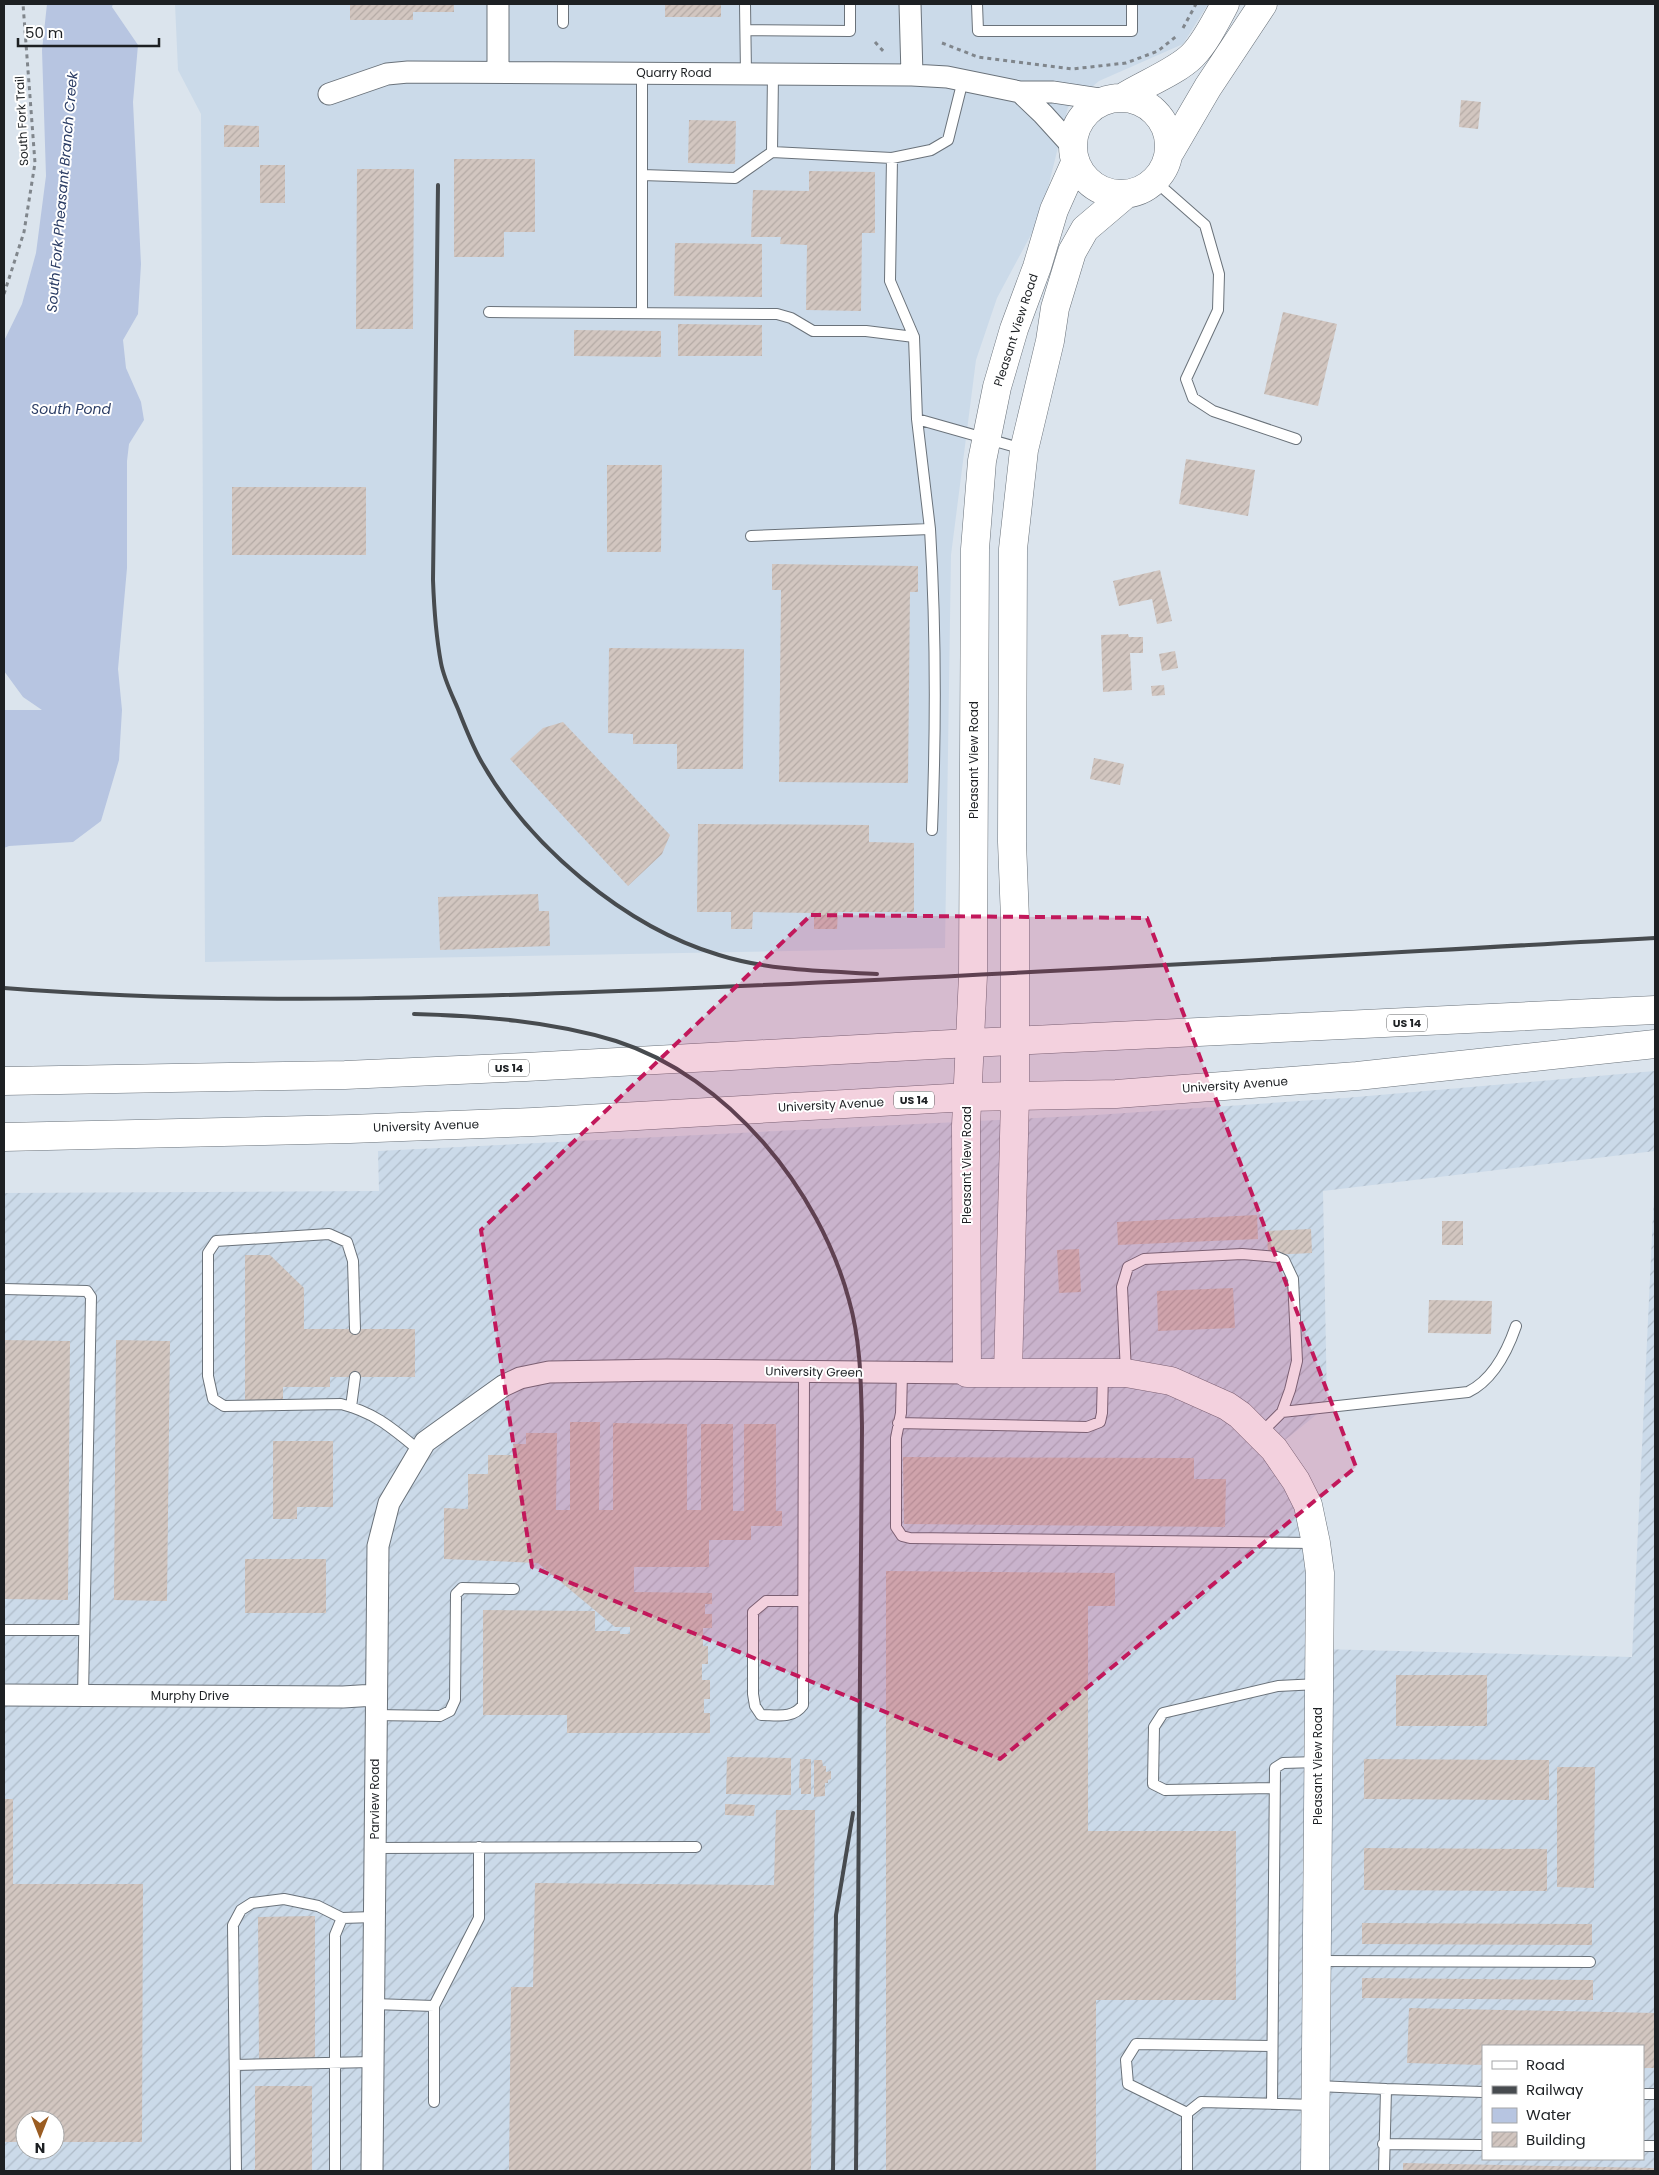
<svg xmlns="http://www.w3.org/2000/svg" width="1659" height="2175" font-family="Poppins,sans-serif">
<defs>
<pattern id="industrial-furrows" width="10" height="10" patternUnits="userSpaceOnUse" patternTransform="scale(1.25)"><rect width="10" height="10" fill="#cbdae9"/><path d="M-1 1l2-2M0 10L10 0M9 11l2-2" fill="none" stroke="#aebbc8"/></pattern>
<pattern id="building-hatch" width="6" height="6" patternUnits="userSpaceOnUse" patternTransform="scale(1.25)"><rect width="6" height="6" fill="#d2c6c0"/><path d="M-1 1l2-2M0 6l6-6M5 7l2-2" fill="none" stroke="#b4aaa5"/></pattern>
</defs>
<rect width="100%" height="100%" fill="#dbe4ed"/>
<!-- built -->
<path fill="#cbdae9" d="M175,4H1208L1183,44L1099,81L1068,107L1041,216L997,298L976,360L951,555L945,948L205,962L201,114L178,70Z"/>
<!-- industrial -->
<path fill="url(#industrial-furrows)" fill-rule="evenodd" d="M1655,1071V1151L1323,1191L1327,1406L1274,1449L1296,1481L1319,1649L1632,1657L1655,1173V2171H4V1193L379,1191L378,1151L1096,1115L1345,1098ZM1483,2046H1643V2159H1483ZM25,2120H55V2150H25Z"/>
<!-- water -->
<path fill="#b7c5e1" d="M47,4H113L112,7L138,45L133,102L141,264L138,314L123,340L126,368L141,402L144,420L129,444L127,461V568L118,669L122,710L119,760L101,821L73,842L9,846L4,848V710H42L23,697L4,671V341L22,304L36,253L46,176L42,50Z"/>
<!-- building -->
<path fill="url(#building-hatch)" d="M350,4H454V12H413V20H350Z
M665,4H721V17H665Z
M1461,100L1481,102L1478,129L1459,127Z
M689,120L736,121L735,164L688,163Z
M224,125L259,126V147H224Z
M454,159H535V232H504V257H454Z
M260,165H285V203H260Z
M357,169H414L413,329H356Z
M809,171L875,172V233H862L861,311L806,310L807,245L780,244L781,237H751L753,190L809,191Z
M675,243L762,244V297L674,296Z
M1283,312L1337,324L1318,406L1264,394Z
M678,324L762,325V356H678Z
M574,330L661,331V357L574,356Z
M1186,459L1255,470L1248,516L1179,504Z
M607,465H662L661,552H607Z
M232,487H366V555H232Z
M772,564L918,566V592H910L908,783L779,782L781,590H772Z
M1160,570L1172,621L1157,624L1152,599L1119,606L1113,581Z
M1128,634L1129,637H1143V653H1130L1132,690L1103,692L1101,635Z
M609,648L744,649L743,769H677V744H633V734L608,733Z
M1175,651L1178,668L1162,671L1159,654Z
M1164,685L1165,695L1152,696L1151,686Z
M563,722L670,835L662,854L628,886L510,759L543,728Z
M1094,758L1124,764L1120,785L1090,779Z
M698,824L869,825V842L914,843V912H838L837,929H814V913L753,912L752,929H731V912H697Z
M538,894L539,911H549L550,946L440,950L438,897Z
M1257,1215L1258,1239L1118,1245L1117,1222Z
M1442,1221H1463V1245H1442Z
M1311,1229L1312,1253L1268,1255L1267,1231Z
M1079,1249L1081,1292L1059,1293L1057,1250Z
M245,1255H270L304,1288V1329H415V1377H330V1387H283V1401H245Z
M1233,1288L1235,1328L1158,1331L1157,1291Z
M1429,1300L1492,1301L1491,1334L1428,1333Z
M4,1340L70,1341L68,1600L4,1599Z
M116,1340L170,1341L167,1601L114,1600Z
M570,1422H600L599,1510H613V1423L687,1424V1510H701V1424H733V1511H744V1424H776V1511H782V1526H751V1540H709V1567H634V1592L712,1593V1604H705V1614H712V1628H703V1646H708V1664H702V1680H710V1699H704V1713H710V1733H567V1715H483V1610L595,1611V1631H620V1634H630V1627H615L538,1563L444,1559V1508L468,1509V1474H488V1455H513V1444H526V1433H557L556,1510H570Z
M273,1441H333V1507H297V1519H273Z
M903,1457L1194,1458V1479H1226L1225,1527L904,1524Z
M245,1559H326V1613H245Z
M886,1571L1115,1573V1606H1088V1831H1236V2000H1096V2171H886Z
M1396,1675H1487V1726H1396Z
M727,1757L791,1758V1795L726,1794Z
M800,1759H811V1794H801V1788H799Z
M1364,1759L1549,1760V1800L1364,1799Z
M814,1760H822L823,1766H826V1772L831,1771V1779L828,1780V1783H825V1796L814,1797Z
M1557,1767H1595L1594,1888L1557,1887Z
M4,1799H13V1884H143L142,2142H55V2120H25V2142H4Z
M725,1804L755,1805L754,1816L725,1815Z
M776,1810H815L811,2171H509L511,1987H533L535,1883L774,1885Z
M1364,1848L1547,1849V1891L1364,1890Z
M315,1916V2060H259L258,1917Z
M1362,1923L1592,1924V1945L1362,1944Z
M1362,1978L1593,1980V2000L1362,1998Z
M1409,2008L1655,2013V2068H1643V2046H1483V2065L1407,2063Z
M255,2086H312V2171H255Z
M1403,2163L1655,2168V2171H1403Z"/>
<g fill="none" stroke-linecap="round" stroke-linejoin="round">
<!-- lane casing -->
<g stroke="#6a727a" stroke-width="12">
<path id="lane" d="M745,4L746,74
M977,4L978,31H1132V4
M563,23V4
M746,30L850,31V4
M642,73V313
M772,152L892,158L931,150L948,140L963,80
M892,158L890,281L914,337
M642,175L735,178L772,152L773,74
M1155,181L1205,225L1219,274L1218,310L1186,379L1193,398L1213,411L1296,439
M489,312L777,314L791,318L813,331H866L914,337L917,419L1023,449
M930,529C936,628 936,730 932,830
M751,536L930,529L917,419
M4,1289L87,1291L91,1297L83,1695
M355,1329L353,1261L347,1242L329,1234L216,1241L208,1253V1376L213,1399L224,1406L341,1404C376,1413 393,1429 420,1451
M902,1373L901,1413L896,1438V1527L902,1536L910,1538L1314,1543
M1126,1373L1122,1287L1128,1267L1144,1259L1242,1254L1277,1257L1284,1260L1293,1279L1297,1361L1290,1390L1282,1412L1260,1434
M351,1407L355,1377
M1282,1412L1468,1392C1493,1380 1507,1352 1516,1326
M898,1423L1087,1427L1100,1422L1102,1413L1103,1374
M803,1601H766L753,1612V1694L755,1706L761,1715C777,1715 793,1719 803,1705L804,1372
M4,1630H84
M375,1715L440,1716L450,1711L455,1700L456,1594L462,1588L514,1589
M1274,1788L1165,1790L1153,1784L1154,1727L1163,1713L1278,1686L1318,1684
M374,1848L696,1847
M1318,1961L1590,1962
M373,2004L434,2006
M235,2065L373,2062
M1317,2086L1386,2089L1384,2171
M1386,2089L1483,2092
M1643,2094H1655
M434,2102V2006L479,1918V1847
M1272,2104L1275,1768L1283,1763L1317,1762
M1187,2113L1128,2084L1126,2060L1136,2044L1272,2046
M1383,2144L1483,2145
M1643,2146H1655
M236,2171L233,1925L241,1910L252,1903L284,1899L318,1906L342,1918L374,1917
M335,2171V1935L342,1918
M1187,2171V2113L1201,2102L1315,2105"/>
</g>
<!-- street casing -->
<g stroke="#6a727a" stroke-width="23">
<path id="street" d="M910,4L912,75
M498,72V4
M329,94L387,74L408,72L912,75L947,77L1020,92
M1073,147L1043,114L1020,92H1053L1106,100
M4,1695L343,1697L375,1695
M372,2171L378,1546L389,1503L425,1442L482,1401L503,1386L520,1378L549,1372L667,1370L967,1373"/>
</g>
<!-- secondary casing -->
<g stroke="#6a727a" stroke-width="29">
<path id="secondary" d="M1073 146a48 48 0 1 1 96 0a48 48 0 1 1-96 0Z
M1122,98C1142,85 1176,72 1192,56C1205,43 1216,21 1225,4
M1170,152L1208,87L1263,4
M1075,163L1054,210L1037,267L1014,329L997,387L982,461L975,549L973,975L966,1126L967,1373H1126L1171,1381L1227,1406L1240,1415L1274,1449L1296,1481L1308,1505L1316,1543L1320,1573L1315,2171
M1008,1373L1015,1097V919L1012,842L1013,549L1024,450L1050,341L1055,308L1072,252L1085,229L1125,195"/>
</g>
<!-- primary casing -->
<g stroke="#6a727a" stroke-width="29">
<path id="primary" d="M4,1081L345,1075L526,1067L970,1043L1655,1010
M4,1137L350,1129L533,1122L968,1097L1116,1094L1357,1076L1655,1044"/>
</g>
<!-- path -->
<path stroke="#80868c" stroke-width="3" stroke-dasharray="4 4" stroke-linecap="butt" d="M1183,28L1196,4
M875,42L885,53
M942,43L978,57L1072,69L1126,63L1158,51L1178,35
M4,294L24,232L35,163L23,4"/>
<!-- lane -->
<use href="#lane" stroke="#fff" stroke-width="10"/>
<!-- street -->
<use href="#street" stroke="#fff" stroke-width="21"/>
<!-- secondary -->
<use href="#secondary" stroke="#fff" stroke-width="28"/>
<!-- primary -->
<use href="#primary" stroke="#fff" stroke-width="28"/>
<!-- rail -->
<path stroke="#474b4f" stroke-width="4" d="M438,185L433,580C434,608 436,636 441,663C444,679 452,695 458,709C465,727 472,745 481,761C529,846 625,927 719,955C770,971 824,971 877,974
M4,988C242,1007 480,997 718,987C1030,974 1343,955 1655,938
M414,1014C481,1016 551,1021 616,1041C728,1077 819,1189 849,1300C861,1342 861,1385 862,1427L856,2171
M833,2171L836,1915L853,1813"/>
</g>
<!-- marked area -->
<path fill="#c2185b" fill-opacity="0.2" stroke="#c2185b" stroke-width="4" stroke-dasharray="10 6" stroke-linejoin="round" d="M811,915L1147,918L1356,1467L1000,1759L532,1567L481,1230Z"/>
<g text-anchor="middle" stroke-width="4" stroke-linejoin="round" paint-order="stroke">
<!-- shield labels -->
<g fill="#fff" stroke="#616365" stroke-width="1">
<rect x="1387" y="1014.5" width="40" height="17" rx="4"/>
<rect x="489" y="1059.5" width="40" height="17" rx="4"/>
<rect x="894" y="1091.5" width="40" height="17" rx="4"/>
</g>
<g font-size="11" font-weight="bold" fill="#1d2023">
<text x="1407" y="1027">US 14</text>
<text x="509" y="1072">US 14</text>
<text x="914" y="1104">US 14</text>
</g>
<!-- street labels -->
<g font-size="12" fill="#1d2023" stroke="#fff">
<text x="674" y="77">Quarry Road</text>
<text transform="translate(22 121) rotate(-93)" y="4">South Fork Trail</text>
<text transform="translate(1016 330) rotate(-72)" y="4">Pleasant View Road</text>
<text transform="translate(974 760) rotate(-90)" y="4">Pleasant View Road</text>
<text transform="translate(1235 1085) rotate(-4)" y="4">University Avenue</text>
<text transform="translate(831 1105) rotate(-3)" y="4">University Avenue</text>
<text transform="translate(426 1126) rotate(-2)" y="4">University Avenue</text>
<text transform="translate(967 1165) rotate(-90)" y="4">Pleasant View Road</text>
<text transform="translate(814 1372) rotate(1)" y="4">University Green</text>
<text x="190" y="1700">Murphy Drive</text>
<text transform="translate(1318 1766) rotate(-90)" y="4">Pleasant View Road</text>
<text transform="translate(375 1799) rotate(-90)" y="4">Parview Road</text>
</g>
<!-- water labels -->
<g font-size="14" font-style="italic" fill="#2b3d65" stroke="#fff">
<text transform="translate(62 192) rotate(-85)" y="5">South Fork Pheasant Branch Creek</text>
<text x="71" y="414">South Pond</text>
</g>
</g>
<!-- border -->
<rect width="1659" height="2175" fill="none" stroke="#1d2023" stroke-width="10"/>
<!-- legend -->
<rect x="1482" y="2045" width="162" height="115" fill="#ffffff" stroke="#a5a6a7"/>
<rect x="1492" y="2061" width="25" height="8" fill="#ffffff" stroke="#a5a6a7"/>
<text x="1526" y="2070" font-size="15" fill="#1d2023">Road</text>
<rect x="1492" y="2086" width="25" height="8" fill="#474b4f" stroke="#a5a6a7"/>
<text x="1526" y="2095" font-size="15" fill="#1d2023">Railway</text>
<rect x="1492" y="2108" width="25" height="15" fill="#b7c5e1" stroke="#a5a6a7"/>
<text x="1526" y="2120" font-size="15" fill="#1d2023">Water</text>
<rect x="1492" y="2132" width="25" height="15" fill="url(#building-hatch)" stroke="#a5a6a7"/>
<text x="1526" y="2145" font-size="15" fill="#1d2023">Building</text>
<!-- north arrow -->
<g transform="translate(40 2135) rotate(180)"><circle r="24" fill="#ffffff" stroke="#a5a6a7"/>
<path d="M0-4L9 19L0 12L-9 19Z" fill="#9b5d22"/>
<text y="-8" font-size="14" font-weight="bold" text-anchor="middle" fill="#1d2023">N</text>
</g>
<!-- scale -->
<path d="M18 38v8h141v-8" fill="none" stroke="#1d2023" stroke-width="2.5"/>
<text x="25" y="38" font-size="15" fill="#1d2023" stroke="#ffffff" stroke-width="4" paint-order="stroke">50 m</text>
</svg>
